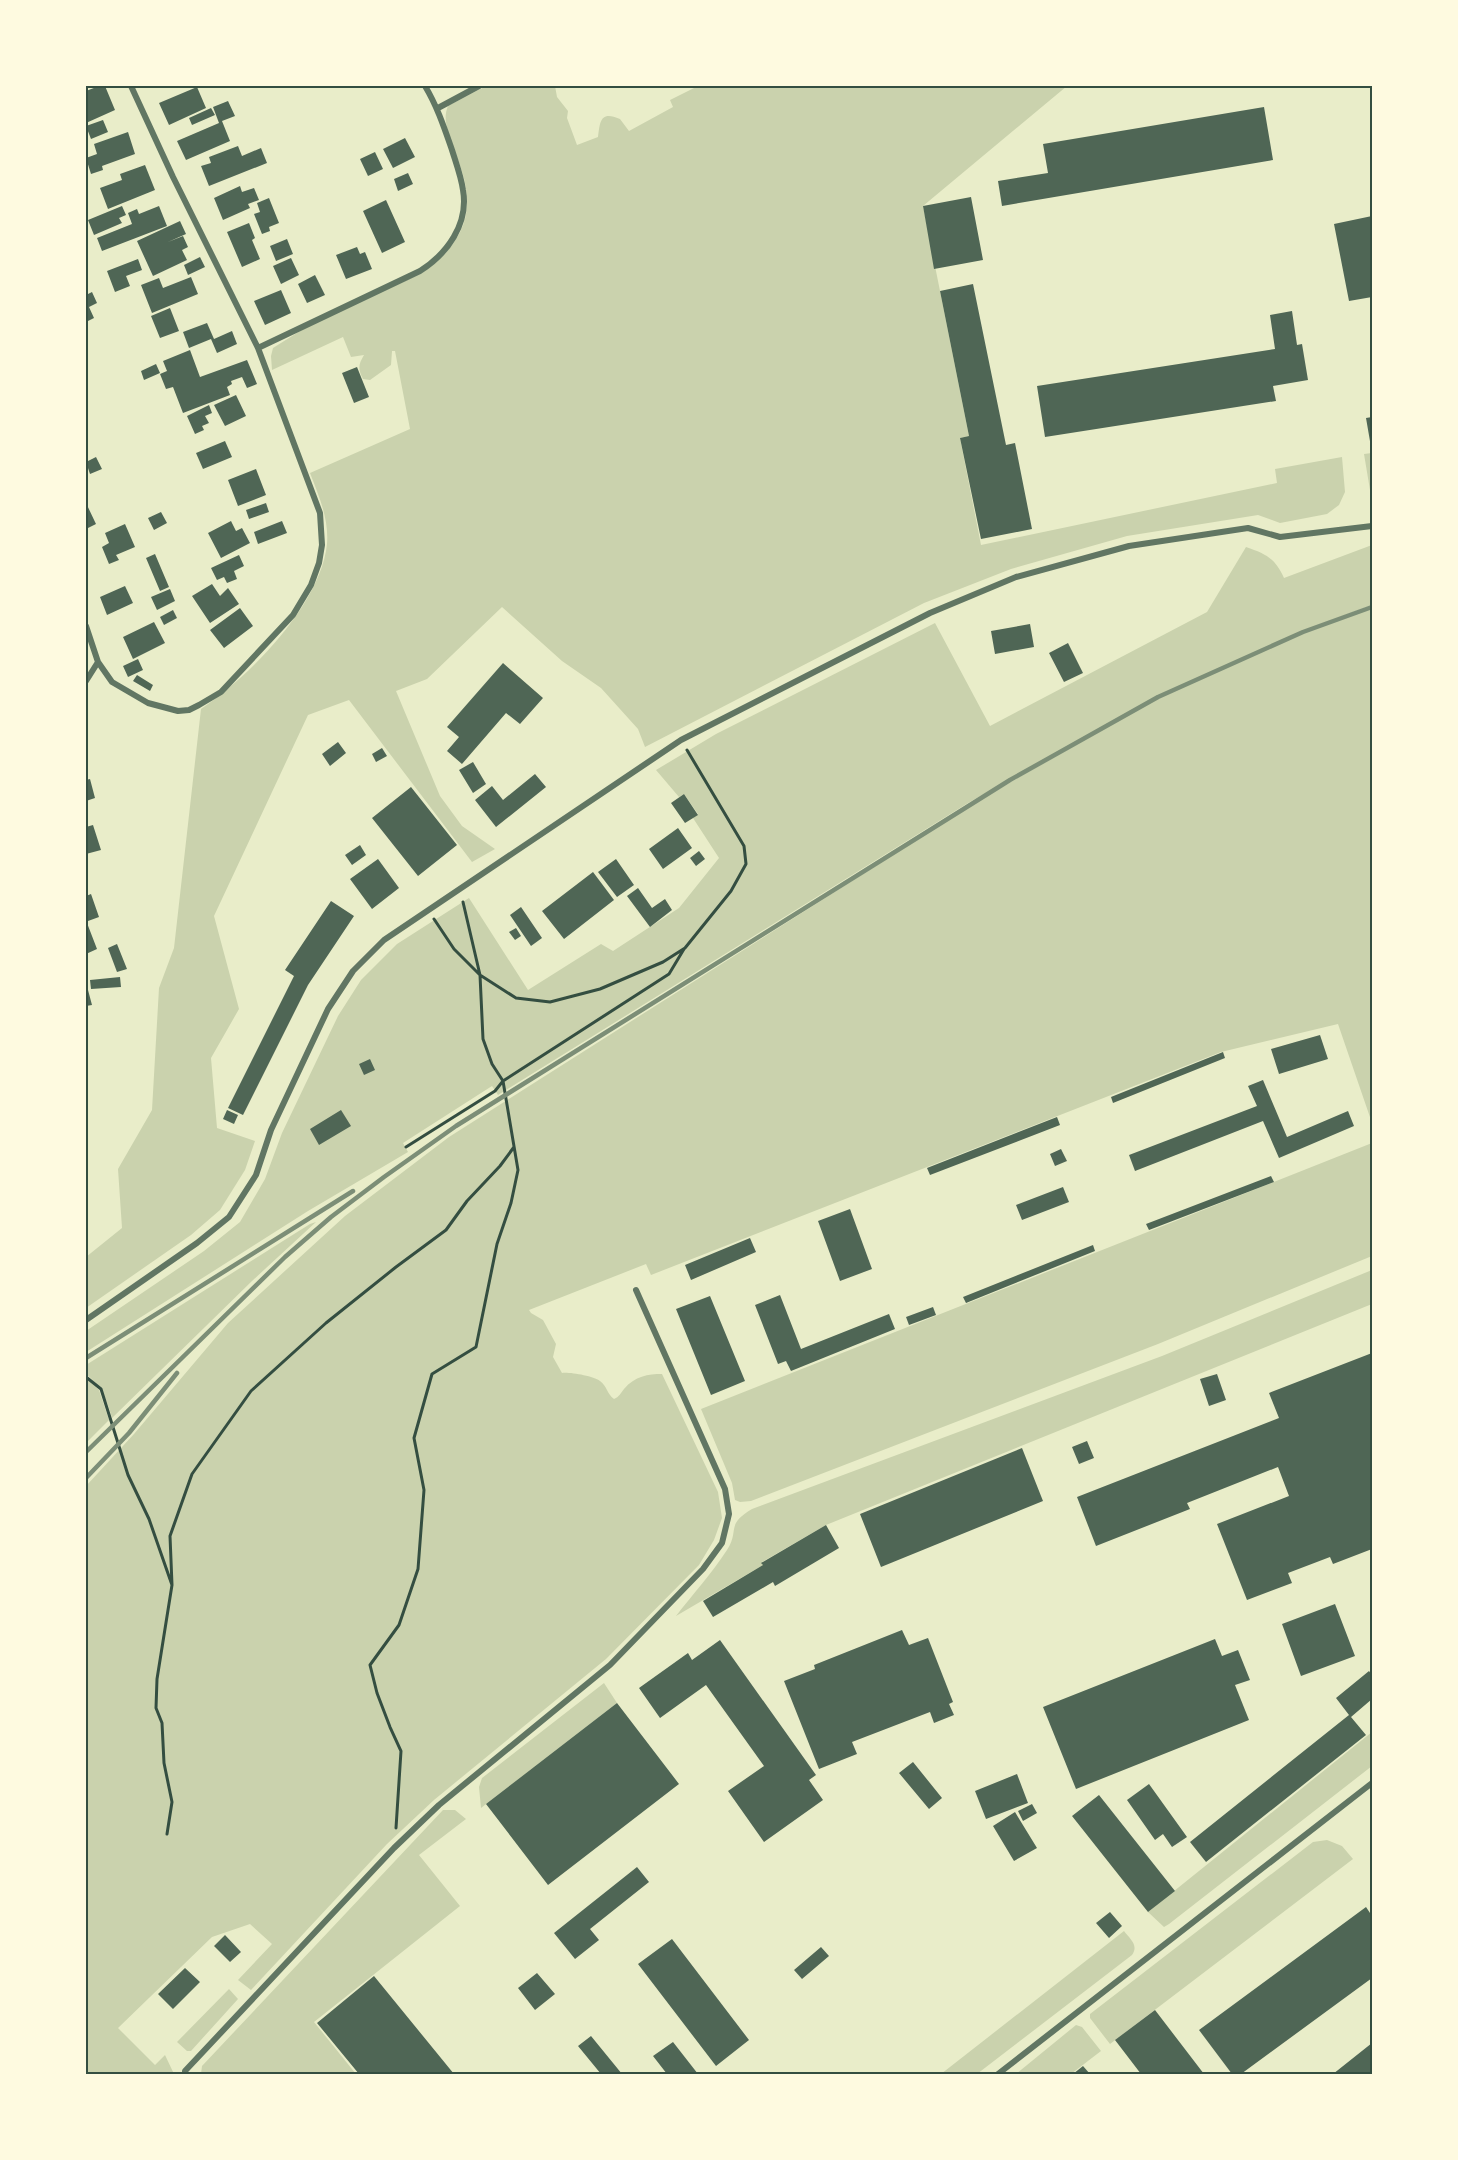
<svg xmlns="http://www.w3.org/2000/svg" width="1458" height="2160" font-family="'Roboto Serif',serif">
<rect width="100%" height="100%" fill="#e9edc9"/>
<!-- green -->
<path fill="#cad2ad" d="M486,86H555L557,97L568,111L567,118L577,145L598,137C600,122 600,110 620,119L629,131L673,107L670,100L698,86H1067L923,206L969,436L960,438L981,545L1277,483L1275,469L1342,457L1345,492L1339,505L1327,514L1280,523L1258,515L1127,536L1011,569L924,603L645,747L638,729L601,688L562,661L502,607L427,679L396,691L440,796L462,826L495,849L472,862L349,700L308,715L214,916L239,1009L211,1058L217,1128L255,1141L245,1170L220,1210L191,1235L86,1308V1257L122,1228L118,1169L152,1110L159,988L174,948L201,709C249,677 321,604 327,544C329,519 319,496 310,473L410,429L395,351H392L391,365L370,380L363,379C358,369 358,365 364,355L351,357L343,337L272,370L271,356L273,348L308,326L420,274C444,260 467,233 467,204C468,184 460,165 453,146C449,133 442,120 448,106Z
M1372,453V502L1364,454Z
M1372,545V605L1302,631L1157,696L968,803L498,1095L492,1086L403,1143L408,1152L308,1211L86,1352V1331L204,1251L240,1222L265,1179L282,1133L338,1016L361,980L397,944L469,898L528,990L601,944L613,951L679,908L719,858L693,818L698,814L684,794L679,797L656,770L716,734L935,623L990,726L1207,612L1246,547C1266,554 1275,558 1284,578Z
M1372,608V1123L1338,1024L1221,1052L651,1275L646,1264L529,1310L531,1313L543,1320L556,1344L553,1357L562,1373C570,1372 593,1376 600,1381C607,1386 607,1394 614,1399C620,1396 620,1394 624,1389C635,1376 648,1374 662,1374L718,1492L722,1518L714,1540L699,1565L606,1659L434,1800L387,1844L251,1990L238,1980L272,1944L250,1924L212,1937L118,2028L155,2065L165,2055L174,2074H86V1486L134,1434L228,1323L345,1216L449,1137L970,806L1023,775L1159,698L1303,633Z
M1372,1143V1256L1158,1344L751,1501L740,1502L735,1500L732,1483L701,1409Z
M316,1222L252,1281L112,1418C107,1400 101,1386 86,1374V1365L310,1224Z
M1372,1270V1304L826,1525L762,1562L763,1565L676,1616C693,1594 712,1573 727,1550C740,1530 725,1525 752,1509L1162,1356Z
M86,1378L99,1390L109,1420L86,1443Z
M604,1683L617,1703L481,1808L479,1787L482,1778Z
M1372,1732V1766L1169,1924L1164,1927L1148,1912Z
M443,1810H455L466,1819L419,1855L460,1906L314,2022L356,2074H201L202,2066Z
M1327,1840L1342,1846L1353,1859L1110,2044L1090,2018V2014L1313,1842Z
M1124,1931C1130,1939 1139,1945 1132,1955L977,2074H941Z
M229,1989L238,1999L191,2051H187L177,2042Z
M1076,2025L1082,2027L1101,2051L1071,2074H1016Z"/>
<!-- building -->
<path fill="#4f6655" d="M99,86H105L115,110L86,123V91Z
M197,87L206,108L169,125L159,103Z
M228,101L235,116L222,121L230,141L186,160L177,141L219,123L213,107Z
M1264,107L1273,160L1002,206L998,181L1048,173L1043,144Z
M211,108L215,115L192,125L189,118Z
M103,120L108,132L91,139L86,126Z
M128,132L135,154L102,166L103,170L91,174L86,158L97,154L94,144Z
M405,138L415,157L393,168L383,149Z
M238,146L242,156L261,148L267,163L209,186L201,166L211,163L209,157Z
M375,152L383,169L368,176L360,159Z
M145,165L155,190L108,209L100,188L122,180L120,174Z
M408,173L413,184L398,191L394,179Z
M240,186L242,192L254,188L259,200L248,204L250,208L223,220L214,198Z
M971,197L983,260L934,269L923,206Z
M269,198L279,223L269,227L270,231L262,234L254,214L260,212L257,203Z
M386,200L405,242L382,253L363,211Z
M122,206L126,215L119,218L122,223L94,235L88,220Z
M159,206L167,226L102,251L97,238L132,224L128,213L137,209L139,214Z
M1372,216V297L1349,301L1334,224Z
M180,221L186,234L168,242L183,236L188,247L182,250L187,260L153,276L137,241Z
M249,223L255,238L252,240L260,259L242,267L227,232Z
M287,239L293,254L276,261L270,246Z
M357,247L360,254L365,252L372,269L346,279L336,255Z
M200,257L205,267L188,275L184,265Z
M291,258L299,275L281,284L273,266Z
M138,259L142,270L126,276L130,286L115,292L107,271Z
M315,275L325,295L307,303L298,284Z
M191,277L198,294L152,313L141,285L159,278L163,288Z
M973,284L1006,445L1015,443L1032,529L981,539L960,438L969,436L940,291Z
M281,290L291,313L265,325L254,301Z
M92,292L97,303L89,307L94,318L86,322V295Z
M170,308L179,331L160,338L151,316Z
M1292,311L1297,345L1302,344L1308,380L1273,386L1276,401L1045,437L1037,386L1275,349L1270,315Z
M207,323L214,339L232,331L237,344L217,353L211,339L189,348L183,332Z
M190,350L200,377L247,360L257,384L247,388L242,377L231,381L232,384L227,387L230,395L183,413L173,387L166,389L160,374L167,371L163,361Z
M156,364L160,373L144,380L141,371Z
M357,367L369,397L354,403L342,373Z
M236,395L246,416L225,426L214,405Z
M209,405L212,413L205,416L209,423L202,426L204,430L195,434L187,416Z
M1372,417V447H1371L1366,418Z
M225,441L232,457L203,469L196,453Z
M96,457L102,469L90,474L86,462Z
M256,469L266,495L238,506L228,480Z
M86,503L96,524L86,529Z
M266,503L269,512L249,519L246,510Z
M161,512L167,523L154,530L148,518Z
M231,521L236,531L242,528L250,543L221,558L208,533Z
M282,521L287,533L258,544L254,532Z
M125,524L135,547L116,555L119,560L109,564L102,547L109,543L105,533Z
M155,554L169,587L160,591L146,558Z
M239,555L244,566L234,571L237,579L227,583L224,577L217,580L211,568Z
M212,584L220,596L228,588L239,604L210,623L192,596Z
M125,586L133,603L107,615L100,597Z
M170,589L175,601L157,610L151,597Z
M240,608L253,626L224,648L210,630Z
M173,610L177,618L164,625L160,617Z
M154,622L165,643L133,659L123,637Z
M1030,624L1034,647L995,654L991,631Z
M1068,643L1083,673L1064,682L1049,653Z
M138,659L143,670L128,677L123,666Z
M503,663L543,698L520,724L506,713L462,764L447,751L459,737L447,727Z
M137,675L153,685L150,691L133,681Z
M338,742L346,753L330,766L322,754Z
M382,748L387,756L376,762L372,754Z
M473,762L486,784L473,793L459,770Z
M535,774L546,787L496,827L475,800L492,786L503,800Z
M90,779L95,798L86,801V780Z
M411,787L457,845L418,876L372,818Z
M684,794L698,815L685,823L671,803Z
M93,825L101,850L86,854V827Z
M678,828L692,848L663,869L649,849Z
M360,845L366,855L352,865L345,855Z
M699,851L705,859L696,866L690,858Z
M378,859L399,888L372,909L350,879Z
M616,859L634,885L617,897L598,872Z
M593,872L614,900L564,939L542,911Z
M638,888L652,908L665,899L672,910L650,927L627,896Z
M91,894L99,917L88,921L86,915V896Z
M331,901L354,916L308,985L243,1115L228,1108L294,976L285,970Z
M521,907L542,938L531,946L510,915Z
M87,923L97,949L86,954V924Z
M516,928L521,936L515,940L509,932Z
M117,944L127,969L117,972L108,948Z
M120,977L121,987L91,989L90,980Z
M86,990H88L92,1005L86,1006Z
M1320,1035L1328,1059L1279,1074L1271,1049Z
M1223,1052L1225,1058L1113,1103L1111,1097Z
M370,1059L375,1070L364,1075L359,1064Z
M1263,1080L1287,1137L1348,1111L1354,1126L1279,1158L1263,1121L1135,1171L1129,1155L1257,1106L1248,1086Z
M227,1110L238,1115L234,1124L223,1119Z
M341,1110L351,1126L319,1145L310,1129Z
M1057,1117L1060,1125L930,1175L927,1168Z
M1061,1149L1067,1161L1055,1166L1050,1154Z
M1271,1176L1274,1182L1149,1230L1146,1224Z
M1063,1187L1069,1202L1022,1220L1016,1205Z
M850,1209L872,1269L840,1281L818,1221Z
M750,1238L756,1252L691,1280L685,1265Z
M1093,1245L1095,1251L966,1303L963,1297Z
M780,1295L801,1349L889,1314L895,1329L791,1371L786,1361L778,1364L755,1305Z
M710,1296L745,1381L711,1395L676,1309Z
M933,1307L936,1315L909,1325L906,1317Z
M1372,1353V1549L1333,1564L1330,1557L1288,1573L1292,1583L1247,1600L1217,1524L1289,1496L1278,1467L1187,1503L1190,1509L1096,1546L1077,1497L1279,1418L1269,1393Z
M1217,1374L1226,1400L1209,1406L1200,1379Z
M1087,1441L1094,1458L1079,1464L1072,1447Z
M1022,1448L1043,1501L881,1567L860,1514Z
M826,1525L839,1548L775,1586L773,1582L713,1617L703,1601L763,1565L761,1563Z
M1335,1604L1355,1656L1301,1676L1282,1624Z
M902,1630L909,1645L928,1638L953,1702L949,1704L954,1715L934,1723L930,1712L852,1742L857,1754L819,1769L784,1681L815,1669L814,1665Z
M1215,1639L1222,1656L1238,1650L1250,1680L1235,1685L1249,1720L1076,1789L1043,1707Z
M720,1640L816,1775L809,1780L823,1800L764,1842L728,1791L764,1766L706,1685L660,1718L639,1688L688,1653L692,1660Z
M1369,1671L1372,1675V1699L1351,1717L1366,1735L1206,1862L1190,1842L1349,1715L1336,1698Z
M617,1703L679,1784L548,1885L486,1804Z
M913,1762L942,1798L929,1809L899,1773Z
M1017,1774L1028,1803L986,1819L975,1791Z
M1149,1784L1187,1837L1172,1847L1163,1834L1155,1840L1127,1800Z
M1099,1795L1175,1891L1148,1912L1072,1816Z
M1032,1804L1037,1813L1023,1821L1018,1811Z
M1015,1812L1037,1848L1014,1861L993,1826Z
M637,1867L649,1882L590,1929L599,1940L575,1959L554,1933Z
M1366,1907L1372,1916V1978L1241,2074H1232L1199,2030Z
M1110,1912L1122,1926L1109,1938L1096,1923Z
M225,1935L241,1952L230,1962L214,1946Z
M672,1939L749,2040L716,2066L638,1964Z
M821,1947L829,1956L802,1979L794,1970Z
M185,1968L200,1982L173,2009L158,1994Z
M537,1973L555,1994L535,2010L518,1988Z
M374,1976L454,2074H359L317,2023Z
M1155,2010L1204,2074H1141L1115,2040Z
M591,2036L622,2074H601L578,2046Z
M673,2042L698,2074H667L653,2056Z
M1372,2043V2074H1333Z
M1083,2066L1090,2074H1073Z"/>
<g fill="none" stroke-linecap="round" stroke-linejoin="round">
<!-- path -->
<path stroke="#344e41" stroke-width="3" d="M434,919L454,949L480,975L516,998L550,1002L600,989L663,962L685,948L731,891L746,864L744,846L687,750
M406,1147L495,1091L503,1081L669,974L684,949
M86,1377L101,1389L128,1475L149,1519L172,1585L157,1679L156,1708L162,1723L164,1763L172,1802L167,1834
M172,1585L170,1536L192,1474L251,1391L326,1323L396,1267L446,1230L467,1201L500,1166L514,1147
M396,1828L401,1751L390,1727L377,1693L370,1665L399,1625L418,1569L424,1490L414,1438L432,1374L476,1347L497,1244L511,1203L518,1170L503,1081L492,1064L483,1039L480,975L463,902"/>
<!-- minor -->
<path stroke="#617663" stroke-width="6" d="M438,108L479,86
M258,348L420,271C447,254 469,224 463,190C461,176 456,163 452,150C444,127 437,106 425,86
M86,626L98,662L86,681
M98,662L112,682L148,703L178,711L189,710L199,705L221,692L293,615L311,585L319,563L322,545L320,513L258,348L173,177L131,86
M86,1320L197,1243L229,1217L256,1175L271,1130L328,1009L353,971L384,940L681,740L930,613L1016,577L1129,546L1248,528L1280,537L1372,526
M185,2074V2071L394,1848L439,1805L610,1665L703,1569L722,1543L729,1514L725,1489L636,1290
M998,2074L1372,1783"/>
<!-- rail -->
<path stroke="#7c8e77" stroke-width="4.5" d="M86,1358L353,1191
M86,1452L285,1257L331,1217L384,1177L456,1126L1010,780L1158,697L1303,632L1372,607
M86,1478L129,1433L177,1373"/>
</g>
<!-- border -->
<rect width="1458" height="2160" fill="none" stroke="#fefae0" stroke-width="174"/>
<rect x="87" y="87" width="1284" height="1986" fill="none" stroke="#344e41" stroke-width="2"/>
</svg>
